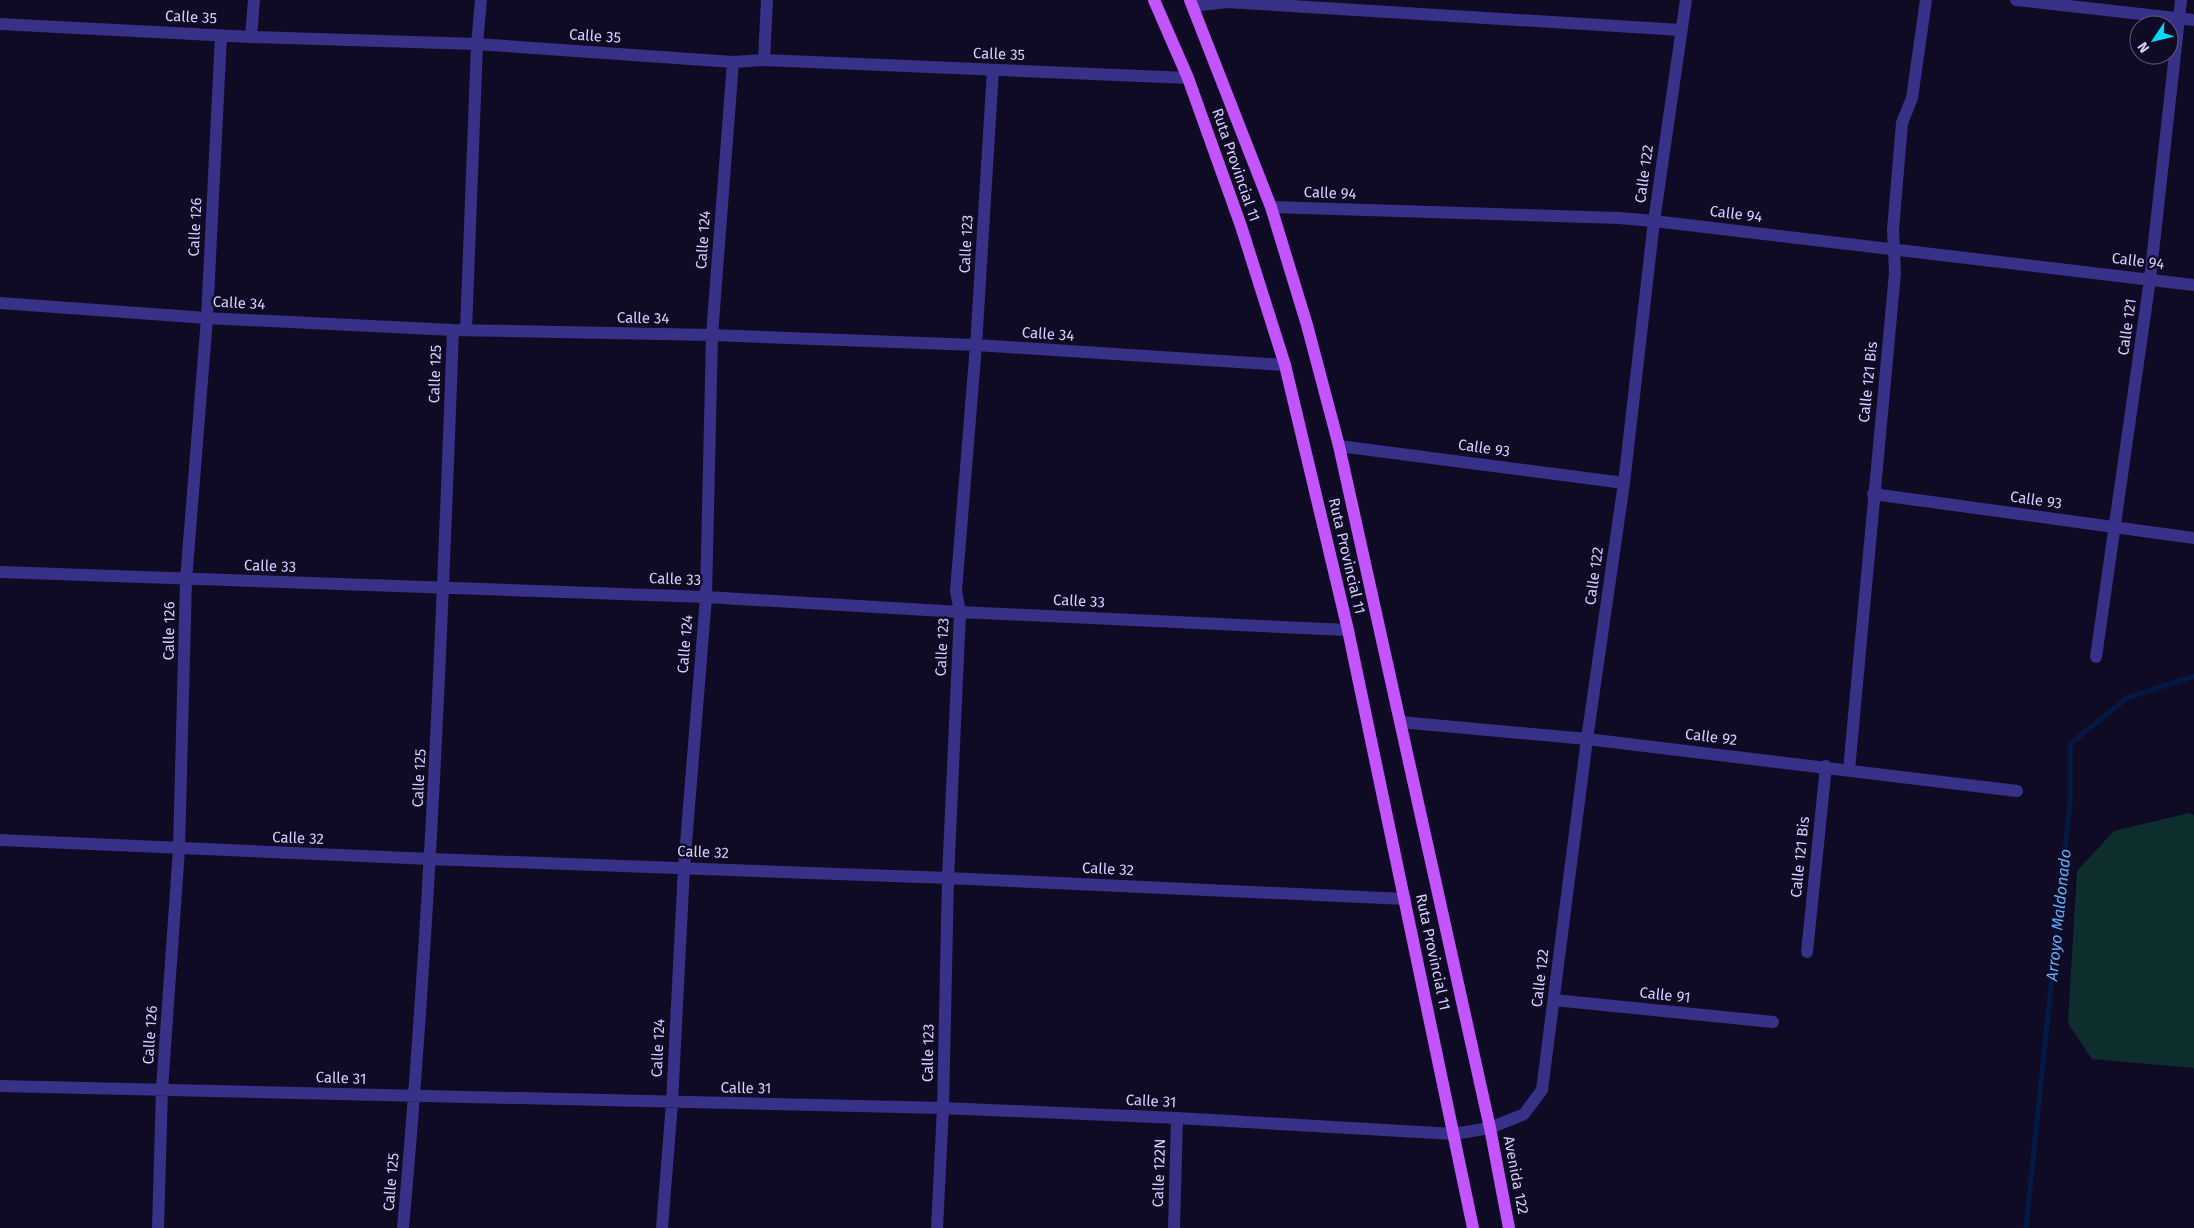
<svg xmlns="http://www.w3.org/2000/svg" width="2194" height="1228" font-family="'Fira Sans',sans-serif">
<rect width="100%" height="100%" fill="#100b24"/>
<!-- green -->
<path fill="#0e2e2e" d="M2189,813L2194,815V1068L2092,1059L2068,1023L2077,871L2114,831Z"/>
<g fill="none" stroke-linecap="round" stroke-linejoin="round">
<!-- stream -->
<path stroke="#041a44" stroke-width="5" d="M2026,1228L2070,802V744L2127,698L2194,676"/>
<!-- minor -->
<path stroke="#373188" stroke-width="12" d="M2016,0L2194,20
M1193,6L1227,2L1681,30
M0,24L251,37L477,44L733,62L764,60L1188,78
M251,37L254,0
M764,60L767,0
M1271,207L1619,218L1654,221L2194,285
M0,303L207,318L453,330L712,335L976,345L1285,365
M466,330L477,44L481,0
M1339,446L1624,483
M1873,494L2194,538
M0,572L706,597L960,612L1348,630
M2096,657L2150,279L2181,0
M1400,722L1587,739L2017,791
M1849,770L1895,273L1893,230L1902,123L1912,98L1926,0
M0,840L431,859L948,878L1405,899
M1807,952L1826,766
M1554,1000L1773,1022
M0,1086L943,1108L1177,1118L1454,1134L1490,1128L1524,1114L1542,1090L1587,739L1624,483L1654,221L1686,0
M158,1228L162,1089L179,849L186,580L207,318L221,35
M403,1228C430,929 442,629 453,330
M662,1228L672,1103L684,868L706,597L712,335L733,62
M937,1228L943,1108L948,878L960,612L956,591L976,345L993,70
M1174,1228L1177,1118"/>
<!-- primary -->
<path stroke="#c355ff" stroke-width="12" d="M1154,0L1188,78L1241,226L1285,365L1348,630L1473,1228
M1190,0L1271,207L1307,325L1339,446L1490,1128L1509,1228"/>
</g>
<g text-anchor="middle" stroke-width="5" stroke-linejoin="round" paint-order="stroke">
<!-- street labels -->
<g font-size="15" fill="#d5ceff" stroke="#100b24">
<text transform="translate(191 17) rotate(3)" y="5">Calle 35</text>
<text transform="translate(595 36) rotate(4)" y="5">Calle 35</text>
<text transform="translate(999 54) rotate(2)" y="5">Calle 35</text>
<text transform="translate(1236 165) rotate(71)" y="5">Ruta Provincial 11</text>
<text transform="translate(1644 174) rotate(-82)" y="5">Calle 122</text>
<text transform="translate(1330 193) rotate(2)" y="5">Calle 94</text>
<text transform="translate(1736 214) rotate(7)" y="5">Calle 94</text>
<text transform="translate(195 227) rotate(-87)" y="5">Calle 126</text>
<text transform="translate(703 240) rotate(-86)" y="5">Calle 124</text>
<text transform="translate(966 244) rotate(-87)" y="5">Calle 123</text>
<text transform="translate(2138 261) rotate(7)" y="5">Calle 94</text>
<text transform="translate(239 303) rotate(3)" y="5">Calle 34</text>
<text transform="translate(643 318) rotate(1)" y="5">Calle 34</text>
<text transform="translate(2127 327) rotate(-82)" y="5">Calle 121</text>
<text transform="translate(1048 334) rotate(4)" y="5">Calle 34</text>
<text transform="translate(435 374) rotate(-88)" y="5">Calle 125</text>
<text transform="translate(1868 382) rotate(-84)" y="5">Calle 121 Bis</text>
<text transform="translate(1484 448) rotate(8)" y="5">Calle 93</text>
<text transform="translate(2036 500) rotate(8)" y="5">Calle 93</text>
<text transform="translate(1347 556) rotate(77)" y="5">Ruta Provincial 11</text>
<text transform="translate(270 566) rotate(2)" y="5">Calle 33</text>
<text transform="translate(1594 576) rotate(-82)" y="5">Calle 122</text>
<text transform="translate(675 579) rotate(2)" y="5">Calle 33</text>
<text transform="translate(1079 601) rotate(3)" y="5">Calle 33</text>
<text transform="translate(169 631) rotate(-89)" y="5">Calle 126</text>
<text transform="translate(685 644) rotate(-85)" y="5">Calle 124</text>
<text transform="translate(942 647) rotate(-87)" y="5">Calle 123</text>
<text transform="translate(1711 737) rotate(7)" y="5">Calle 92</text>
<text transform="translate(419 778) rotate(-87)" y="5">Calle 125</text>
<text transform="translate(298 838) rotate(2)" y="5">Calle 32</text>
<text transform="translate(703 852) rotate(2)" y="5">Calle 32</text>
<text transform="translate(1800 857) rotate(-84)" y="5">Calle 121 Bis</text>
<text transform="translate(1108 869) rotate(3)" y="5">Calle 32</text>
<text transform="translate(1433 952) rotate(78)" y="5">Ruta Provincial 11</text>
<text transform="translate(1540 978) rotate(-83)" y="5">Calle 122</text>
<text transform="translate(1665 995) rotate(6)" y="5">Calle 91</text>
<text transform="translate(150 1035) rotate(-86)" y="5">Calle 126</text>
<text transform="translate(658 1048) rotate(-87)" y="5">Calle 124</text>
<text transform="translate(928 1053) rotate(-89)" y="5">Calle 123</text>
<text transform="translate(341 1078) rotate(2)" y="5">Calle 31</text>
<text transform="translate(746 1088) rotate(1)" y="5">Calle 31</text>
<text transform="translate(1151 1101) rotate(3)" y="5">Calle 31</text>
<text transform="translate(1159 1173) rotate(-88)" y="5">Calle 122N</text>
<text transform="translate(1516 1175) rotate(79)" y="5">Avenida 122</text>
<text transform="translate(391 1182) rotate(-85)" y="5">Calle 125</text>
</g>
<!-- water labels -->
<g font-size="16" font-style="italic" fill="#5cb0ff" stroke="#100b24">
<text transform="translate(2058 915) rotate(-84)" y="6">Arroyo Maldonado</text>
</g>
</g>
<!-- north arrow -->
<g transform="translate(2154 40) rotate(235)"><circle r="24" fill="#100b24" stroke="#5f597c"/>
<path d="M0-4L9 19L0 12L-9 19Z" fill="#00dbf9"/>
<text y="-8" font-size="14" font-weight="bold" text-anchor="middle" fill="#d5ceff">N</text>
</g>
</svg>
